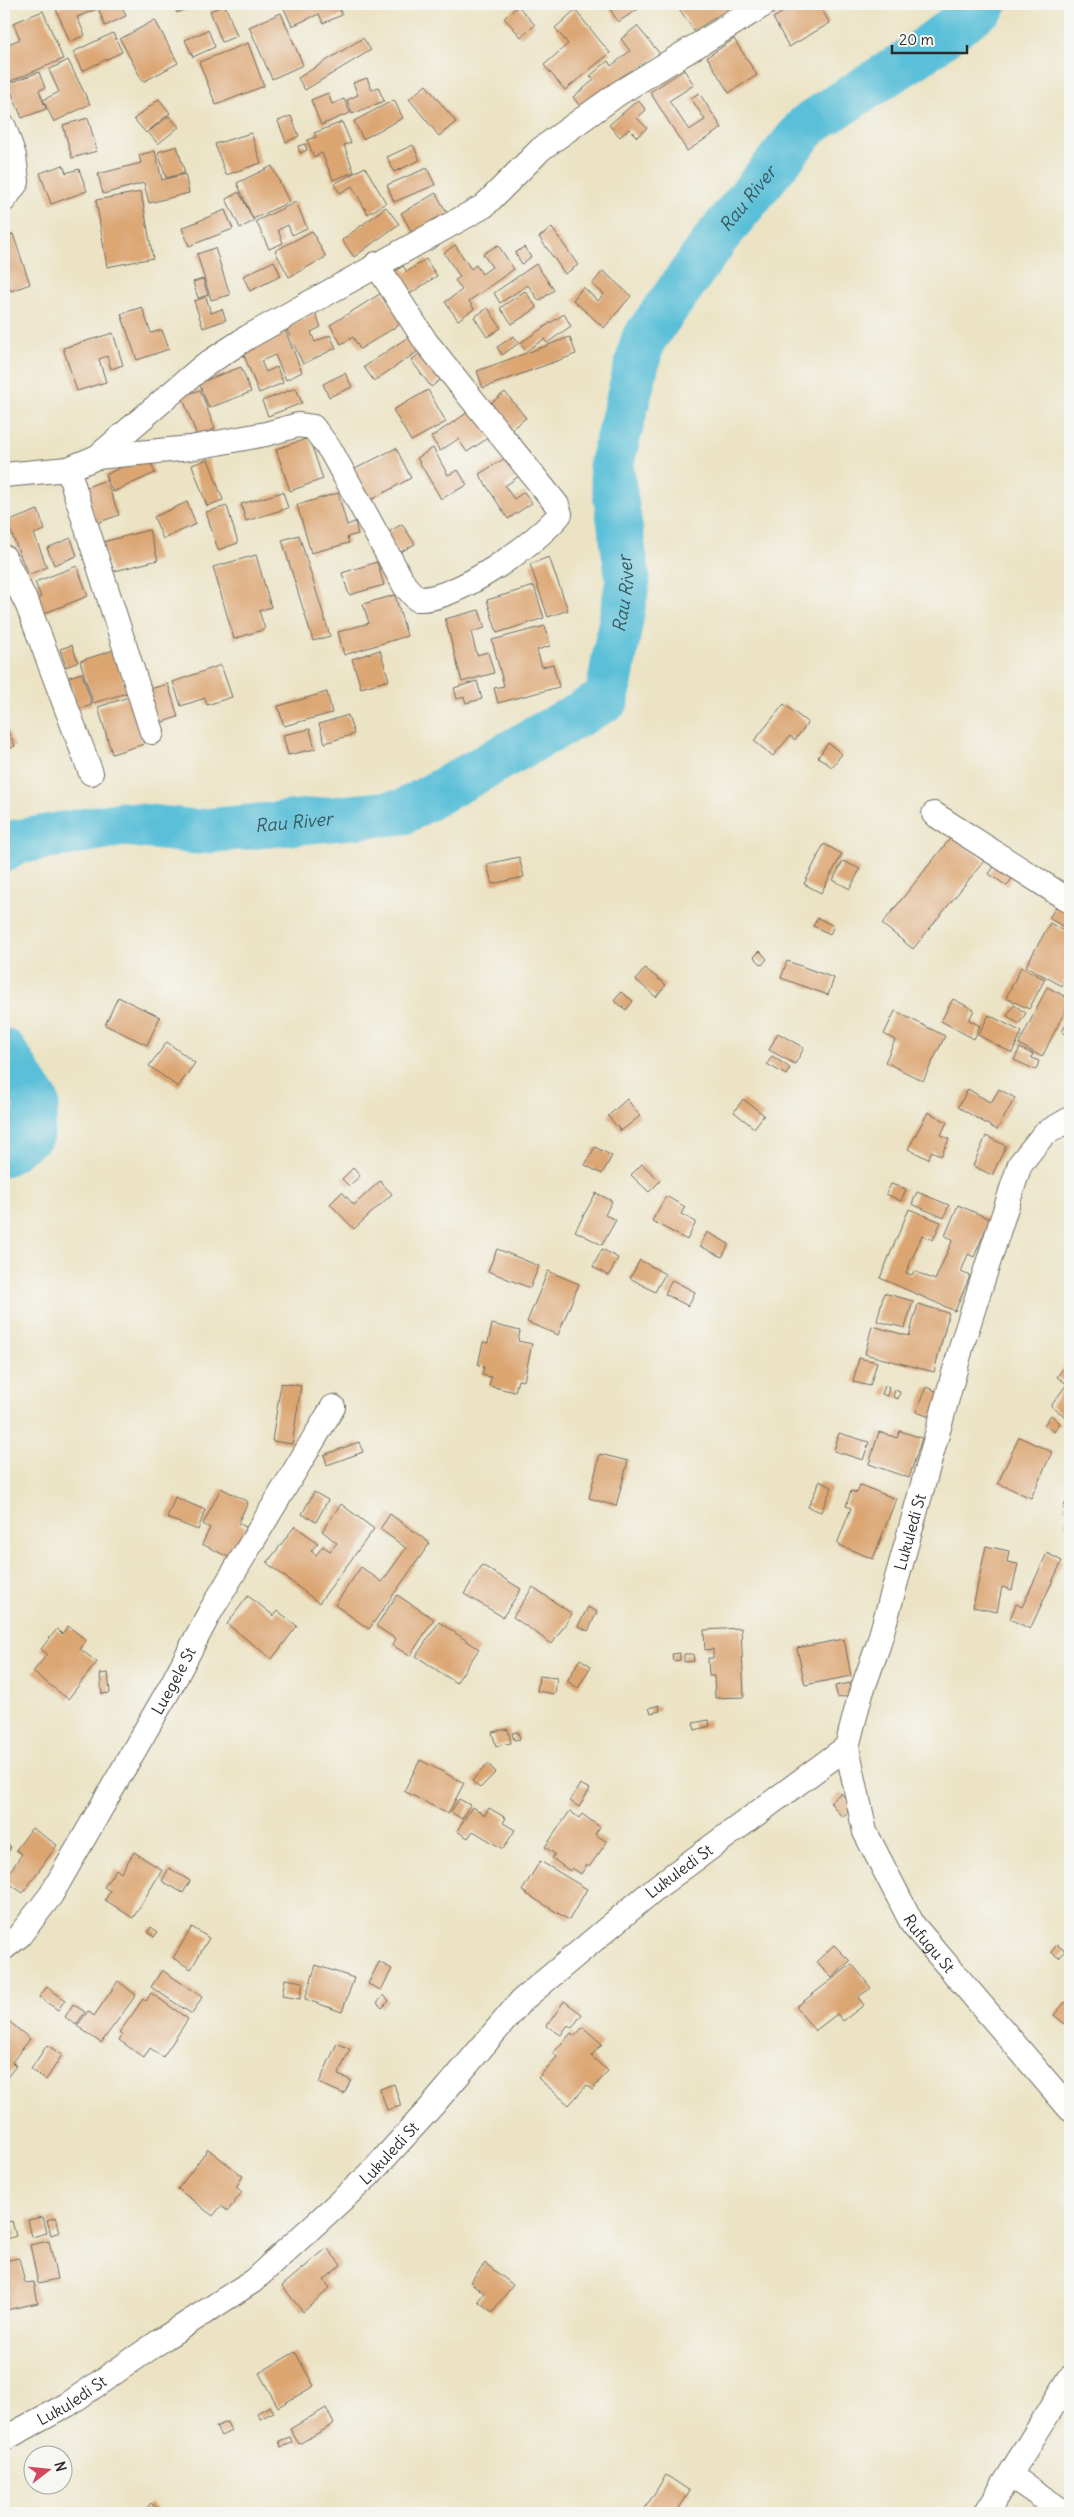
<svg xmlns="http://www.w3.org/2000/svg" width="1074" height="2517" font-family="Delius,sans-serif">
<rect width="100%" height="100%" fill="#f6f6f2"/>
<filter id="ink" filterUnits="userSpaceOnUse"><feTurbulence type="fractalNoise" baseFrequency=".02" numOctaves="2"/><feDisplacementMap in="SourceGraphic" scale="10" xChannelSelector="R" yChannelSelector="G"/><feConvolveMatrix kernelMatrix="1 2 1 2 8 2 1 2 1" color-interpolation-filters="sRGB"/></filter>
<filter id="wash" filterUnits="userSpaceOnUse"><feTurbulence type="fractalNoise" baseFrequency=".0096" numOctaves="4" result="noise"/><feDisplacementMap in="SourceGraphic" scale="20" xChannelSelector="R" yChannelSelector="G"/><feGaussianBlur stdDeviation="1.12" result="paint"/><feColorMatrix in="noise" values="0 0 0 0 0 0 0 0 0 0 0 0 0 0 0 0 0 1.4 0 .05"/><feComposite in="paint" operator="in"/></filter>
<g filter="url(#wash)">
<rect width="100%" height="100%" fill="#ebe3c4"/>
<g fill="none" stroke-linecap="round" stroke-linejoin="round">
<!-- river -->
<g stroke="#5abfd8" stroke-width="45">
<path id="s1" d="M4,850L11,843L123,824L197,832L403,812L607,699L628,580L611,466L643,340L717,237L808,125L919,54L985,4"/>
<path d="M4,1051L37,1102L31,1134L4,1154"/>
</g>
</g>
<g id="blocks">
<!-- building -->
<path fill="#dca673" d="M68,4H101L102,7L77,17L85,35L70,42L56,9Z
M112,4H121L126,16L105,26L99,10Z
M173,4H199L177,13Z
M282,4H337L342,15L323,23L319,14L292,26Z
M607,4H646L618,22Z
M676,4H736L694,31Z
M797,4H818L830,23L789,47L773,18Z
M225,5L237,36L222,42L210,11Z
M518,6L535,25L521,37L504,18Z
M575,10L610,53L565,90L544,65L568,44L555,28Z
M43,11L63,59L4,84V46L20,39L13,23Z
M281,13L303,65L272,79L249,27Z
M155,20L178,63L143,82L120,39Z
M637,26L660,54L585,113L573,97L594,80L590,76L608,61L611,66L630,51L621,39Z
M208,30L215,47L193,57L185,40Z
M113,33L122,52L82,71L73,52Z
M363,38L371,50L305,90L298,78Z
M734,39L757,75L729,93L707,57Z
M248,43L264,86L216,105L199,62Z
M68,60L90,104L54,122L43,100L59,92L49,70Z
M684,70L694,85L669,101L689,130L705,120L691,98L699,93L722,128L687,151L650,92Z
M39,72L45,88L39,90L46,109L22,118L8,84Z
M367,78L372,90L378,87L384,101L352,114L347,100L358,95L353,83Z
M426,85L456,122L439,136L409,99Z
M328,93L332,104L344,99L350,113L321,125L311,100Z
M159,99L170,113L146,133L134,119Z
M394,100L403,118L363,139L354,121Z
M638,100L646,110L637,118L647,128L637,137L629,129L620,137L609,125Z
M169,116L179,127L158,144L148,132Z
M291,116L299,136L286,142L278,121Z
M88,118L97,151L72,158L63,125Z
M342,122L351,143L344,145L354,172L333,180L322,153L314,157L307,140L316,137L314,133Z
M251,133L261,163L226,175L215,144Z
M305,144L307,150L300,153L298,146Z
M413,145L420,160L394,172L387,157Z
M177,146L185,173L166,178L158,152Z
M155,151L162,180L185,174L189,193L149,203L144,183L103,194L98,174L141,163L139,155Z
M63,165L66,173L79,169L87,191L51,204L40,173Z
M272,166L289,202L253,219L237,183Z
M365,167L386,203L368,214L352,186L340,193L334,184Z
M427,168L435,185L394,202L387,185Z
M141,192L153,258L107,267L96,200Z
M239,192L254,221L240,228L226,199Z
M436,193L449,217L414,236L401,213Z
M296,202L307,228L292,235L288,225L278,230L283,243L269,249L256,221Z
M386,207L399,224L354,257L342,240Z
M225,210L233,229L189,246L182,228Z
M552,228L578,265L565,274L539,237Z
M312,231L326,257L289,277L275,251Z
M13,234L30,284L11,291L4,271V237Z
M455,245L471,269L476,265L482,274L492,267L483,254L498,245L514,269L469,301L474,309L458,320L445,302L462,290L455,280L460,277L444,253Z
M524,247L531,257L522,264L515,253Z
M215,248L230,295L211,300L197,254Z
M426,259L437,276L405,297L391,274L403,266L407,272Z
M274,261L281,276L250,291L243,276Z
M536,264L554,290L539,301L528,285L500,303L494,293Z
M603,271L631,296L604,328L573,300L583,287L598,301L604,294L592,284Z
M203,279L208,295L198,298L193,282Z
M525,291L537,308L512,324L500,308Z
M383,292L402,323L360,349L353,337L341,344L330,325Z
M206,297L211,313L222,309L226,320L203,328L194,301Z
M142,307L151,333L162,330L169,349L137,360L121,314Z
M488,308L501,328L487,337L474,317Z
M315,313L321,327L311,332L315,342L330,335L336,348L303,364L286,328Z
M564,314L571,326L547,343L544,339L526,351L520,343Z
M285,330L302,372L286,380L275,355L261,361L266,372L277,367L283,383L259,393L241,348Z
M113,333L123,365L111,369L107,356L99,359L106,382L77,391L63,348Z
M411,335L420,350L374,381L364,367Z
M514,336L519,343L502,355L497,347Z
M570,337L576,354L483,388L477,371Z
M426,349L445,376L431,387L411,360Z
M241,367L251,392L209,408L199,383Z
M345,373L352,387L329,397L323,384Z
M296,388L302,403L268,416L262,401Z
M200,390L215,429L197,436L182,396Z
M428,390L446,422L411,441L393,410Z
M505,392L526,418L510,430L491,403Z
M473,409L491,436L467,452L458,439L440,451L431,437Z
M309,438L323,479L290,491L276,449Z
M396,448L411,478L369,501L353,470Z
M433,448L448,475L458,470L467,485L441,499L417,458Z
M147,455L155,473L113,492L105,475Z
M507,457L519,476L505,486L514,499L524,492L532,503L508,519L479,474Z
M208,459L223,500L207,506L192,465Z
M106,480L119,515L97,523L84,488Z
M283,492L288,508L246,521L241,504Z
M338,493L347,525L355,522L358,534L347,537L349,543L311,553L297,505Z
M187,502L196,524L163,539L154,517Z
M227,506L238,543L218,550L206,512Z
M38,510L45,530L34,534L47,567L28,575L7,522Z
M402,524L415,544L399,553L387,533Z
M149,530L158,560L111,572L103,542Z
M299,535L330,636L313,641L282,540Z
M71,538L77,556L54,565L47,548Z
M256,555L271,607L259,611L265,629L234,639L213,567Z
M549,557L568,610L548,617L530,564Z
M377,562L384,585L349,595L342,573Z
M77,566L88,596L40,615L34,600L41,597L35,582Z
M534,586L544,618L497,633L487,600Z
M395,595L407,636L344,655L338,632L369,623L363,604Z
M479,610L485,628L471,632L477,655L488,652L494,673L462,682L445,619Z
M545,626L550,646L537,650L542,667L553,664L559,687L498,703L494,688L504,686L492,640Z
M72,645L78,662L66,667L60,649Z
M114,650L127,693L93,703L80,661Z
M380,650L389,680L361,688L352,659Z
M221,665L232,697L207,705L205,698L181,706L173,682Z
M82,673L92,705L78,709L69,677Z
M477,681L482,699L466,703L464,697L457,699L454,688Z
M168,684L178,717L156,724L146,690Z
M327,692L332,713L284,726L278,706Z
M129,697L144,744L112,754L98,707Z
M784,704L808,723L795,740L790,736L773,756L754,741Z
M348,715L354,734L325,743L319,724Z
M4,723L15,746L4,752Z
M310,729L315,749L288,755L283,735Z
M828,743L842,754L832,767L818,757Z
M952,836L984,861L913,949L882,924Z
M824,844L842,854L821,893L804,884Z
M519,857L524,877L492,884L487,864Z
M843,861L860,869L850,889L833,880Z
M997,862L1014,875L1007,886L989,874Z
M1062,897L1070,903V931L1049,918Z
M818,918L834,926L830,934L813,926Z
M1050,923L1070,935V971L1062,986L1026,966Z
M760,951L767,959L762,965L754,957Z
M787,961L834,978L828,995L781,978Z
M1021,967L1045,979L1029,1009L1006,998Z
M645,968L666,985L656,997L636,980Z
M1047,987L1070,999V1001L1042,1057L1019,1044Z
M621,992L633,1001L626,1010L614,1001Z
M118,997L160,1017L147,1045L105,1025Z
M953,999L974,1010L969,1020L980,1026L974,1039L941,1021Z
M1014,1005L1026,1013L1019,1024L1007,1016Z
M895,1011L945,1036L923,1081L885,1062L895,1040L884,1034Z
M989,1015L1022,1032L1012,1053L978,1035Z
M1070,1016V1036L1062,1032Z
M778,1033L804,1048L795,1064L769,1050Z
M167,1042L195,1063L178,1087L149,1066Z
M1020,1048L1033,1054L1032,1058L1039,1061L1036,1070L1014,1060Z
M772,1056L790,1068L786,1075L767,1064Z
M968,1089L991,1103L999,1089L1015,1098L997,1130L958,1107Z
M627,1099L640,1116L621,1131L608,1116Z
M743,1099L764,1115L754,1128L734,1112Z
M928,1112L947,1122L941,1135L949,1139L941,1156L932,1151L928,1159L908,1149Z
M986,1136L1006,1146L992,1175L973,1166Z
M595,1147L612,1156L602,1174L585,1165Z
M642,1164L660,1181L649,1192L631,1175Z
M353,1168L360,1176L349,1186L342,1179Z
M380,1181L392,1194L354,1229L330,1204L342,1192L354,1205Z
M891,1184L906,1189L901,1201L886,1194Z
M917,1192L949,1205L944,1218L912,1204Z
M596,1193L612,1201L605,1215L616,1220L602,1245L575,1231Z
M666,1196L685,1207L681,1214L696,1222L687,1240L652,1221Z
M958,1205L990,1219L974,1257L968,1254L961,1272L970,1276L955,1311L880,1278L909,1209L941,1222L933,1240L922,1235L906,1273L912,1275L914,1271L935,1280L953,1239L945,1236Z
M707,1232L729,1244L722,1257L700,1246Z
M497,1249L539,1266L530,1288L488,1271Z
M602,1249L618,1258L609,1276L593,1267Z
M640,1260L665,1274L655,1292L630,1278Z
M548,1271L579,1284L558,1335L527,1322Z
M672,1280L695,1292L688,1306L665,1294Z
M884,1293L913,1301L905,1328L877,1321Z
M918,1304L949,1313L934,1372L865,1354L872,1326L909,1336Z
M492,1324L520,1331L518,1341L532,1344L524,1381L518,1380L515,1392L489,1386L491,1377L482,1375L484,1366L478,1365L483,1342L488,1343Z
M859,1358L877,1362L870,1386L853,1382Z
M1070,1358V1420L1051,1406L1067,1384L1057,1377Z
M281,1383L301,1386L292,1444L272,1441Z
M885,1386L889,1387L887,1396L882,1394Z
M926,1387L943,1394L933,1418L916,1412Z
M895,1390L900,1392L898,1399L893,1397Z
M1051,1415L1060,1423L1054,1432L1044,1425Z
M900,1431L922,1438L909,1478L869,1464L879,1432L897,1438Z
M839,1433L869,1442L863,1460L834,1451Z
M1019,1437L1052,1452L1031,1498L998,1483Z
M359,1442L363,1452L327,1465L324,1455Z
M600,1454L628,1461L616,1506L589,1498Z
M820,1481L832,1487L821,1512L808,1507Z
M860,1485L896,1499L873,1559L837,1544L851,1508L846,1506L851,1491L857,1493Z
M221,1488L248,1502L238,1523L246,1527L230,1558L202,1544L210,1528L203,1524Z
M314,1492L328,1500L316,1522L302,1514Z
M1070,1495V1512L1063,1508Z
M175,1497L205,1510L198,1530L167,1518Z
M341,1504L374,1529L319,1603L267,1563L295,1526L318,1543L311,1551L316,1555L323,1546L330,1551L337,1543L322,1531Z
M390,1514L430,1543L369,1629L335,1605L361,1567L382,1582L406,1548L380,1529Z
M1068,1517L1070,1519V1528L1064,1524Z
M986,1546L1009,1551L1007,1562L1018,1564L1012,1590L1002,1587L997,1612L973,1607Z
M1047,1553L1062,1561L1030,1629L1010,1619L1016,1604L1022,1607Z
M482,1565L521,1589L503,1617L464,1594Z
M533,1587L572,1614L552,1644L513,1617Z
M397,1595L434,1619L410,1656L392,1645L396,1639L376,1626Z
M248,1596L274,1616L278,1611L297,1626L272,1659L227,1624Z
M588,1607L597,1612L588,1631L578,1626Z
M439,1622L479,1649L456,1683L416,1656Z
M68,1626L86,1640L80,1649L97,1662L68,1699L33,1672L47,1654L41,1649L57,1629L62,1634Z
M741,1628L744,1697L715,1698L714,1676H709L708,1658H713V1649L705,1650L704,1630Z
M844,1639L851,1676L805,1685L797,1648Z
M680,1653V1660L673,1661L672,1654Z
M684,1654H693L694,1661L684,1662Z
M580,1659L591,1666L578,1688L567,1681Z
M108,1673L110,1693L102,1694L100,1674Z
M539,1676L557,1678L555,1694L537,1691Z
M850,1683L853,1695L838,1698L835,1686Z
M659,1705L660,1711L651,1713L649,1708Z
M709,1720L710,1726L695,1730L693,1723Z
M508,1729L511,1743L496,1746L492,1732Z
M518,1732L520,1739L514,1740L512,1733Z
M420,1760L464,1783L448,1814L404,1791Z
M488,1764L496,1772L480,1788L472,1781Z
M580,1784L590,1789L579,1807L570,1801Z
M841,1793L853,1808L842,1817L830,1802Z
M459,1799L470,1805L462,1819L451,1812Z
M472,1807L485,1815L489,1808L506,1818L503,1823L515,1830L503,1849L473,1831L468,1838L457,1831Z
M570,1811L579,1818L582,1814L600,1827L595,1834L607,1842L589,1867L587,1865L581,1874L572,1868L570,1871L552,1858L555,1854L545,1847Z
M32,1828L57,1845L23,1893L4,1880L22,1854L16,1850Z
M4,1841L11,1847L4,1858Z
M134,1852L162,1870L133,1918L105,1900L110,1891L104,1887L116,1869L121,1873Z
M540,1861L587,1889L569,1920L522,1891Z
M169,1868L190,1881L183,1893L162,1881Z
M151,1927L158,1932L154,1937L148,1932Z
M192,1927L209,1938L191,1969L173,1958Z
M834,1945L850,1961L832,1978L816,1962Z
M1057,1945L1065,1951L1059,1958L1051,1952Z
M379,1962L392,1969L381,1990L368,1984Z
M852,1964L871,1988L858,1997L864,2005L843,2021L837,2014L815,2031L796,2007Z
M316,1965L354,1978L342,2012L305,1999Z
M162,1970L202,1997L192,2014L151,1987Z
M285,1979L303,1982L300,1999L282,1996Z
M118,1981L136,1995L101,2043L77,2026L88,2011L94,2016Z
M47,1987L65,2000L58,2010L39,1997Z
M151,1993L188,2019L163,2057L150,2048L144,2058L119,2040L122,2036L119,2033L143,1999L146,2001Z
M384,1995L389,2001L382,2008L377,2003Z
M564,2001L582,2014L572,2028L568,2025L561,2035L547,2026Z
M1065,2002L1070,2006V2022L1067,2026L1054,2015Z
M73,2004L85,2012L76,2025L65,2017Z
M4,2017L30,2039L12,2062L16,2066L4,2081Z
M583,2027L602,2044L591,2056L608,2071L592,2090L587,2085L569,2105L538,2078L557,2057L553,2053L571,2033L575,2036Z
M337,2043L350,2049L338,2075L351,2080L344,2094L319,2083Z
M47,2045L62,2055L46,2080L31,2069Z
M394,2084L401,2106L387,2110L380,2089Z
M208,2149L243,2176L236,2187L242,2192L228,2211L221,2206L213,2216L178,2189Z
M43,2217L47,2233L32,2237L28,2220Z
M56,2217L60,2232L51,2235L47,2220Z
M12,2221L16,2236L7,2239L4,2223Z
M49,2241L57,2279L38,2283L30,2245Z
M327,2248L341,2265L324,2280L330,2288L303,2312L282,2286Z
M19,2258L25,2283L34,2282L38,2303L6,2310L4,2300V2261Z
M485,2263L513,2285L492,2312L478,2301L484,2293L470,2282Z
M295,2352L314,2386L278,2407L259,2373Z
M270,2406L274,2412L260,2419L257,2413Z
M326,2408L334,2424L299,2444L290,2429Z
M227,2422L231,2431L221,2436L216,2427Z
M290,2437L292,2443L281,2447L279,2441Z
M666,2475L690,2491L676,2513H642Z
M151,2503L163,2513H142Z"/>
</g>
</g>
<g filter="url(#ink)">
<use href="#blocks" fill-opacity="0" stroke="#6e6b61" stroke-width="1"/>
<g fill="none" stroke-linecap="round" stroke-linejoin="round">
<!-- minor casing -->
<g stroke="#6e6b61" stroke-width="26">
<g id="minor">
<path d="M4,127L14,156L17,182L4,200"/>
<path d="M97,457L190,448L266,434L298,425L313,427L331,451L405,586L417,599C454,602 537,543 560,514L557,505L426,342L376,264"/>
<path d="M68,469L152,732"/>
<path d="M4,475L68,469L97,457L202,367L248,337L484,206L541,149L619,93L765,4"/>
<path d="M4,557L28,606L91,773"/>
<path d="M934,814L1070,901"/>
<path id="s2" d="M847,1747L865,1832L913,1925L1070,2109"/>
<path id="s3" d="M4,1948L19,1936L51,1895L171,1686L210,1612L333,1407"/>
<path id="s4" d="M4,2439L67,2405L163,2339L253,2281L369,2175L432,2106L521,2001L657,1887L847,1747L860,1696L878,1646L963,1341L1020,1164L1044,1134L1070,1119"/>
<path d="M1011,2476L1065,2513"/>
<path d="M986,2513L1070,2378"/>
</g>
</g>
<!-- minor -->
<use href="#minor" stroke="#fff" stroke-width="24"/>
</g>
</g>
<g text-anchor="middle" stroke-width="4.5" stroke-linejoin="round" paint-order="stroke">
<!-- street labels -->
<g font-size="16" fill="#2b2b2b" stroke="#f6f6f2">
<text dy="6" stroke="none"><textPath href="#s4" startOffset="1321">Lukuledi St</textPath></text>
<text dy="6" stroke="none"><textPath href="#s3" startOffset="318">Luegele St</textPath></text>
<text dy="6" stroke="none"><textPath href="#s4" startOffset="888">Lukuledi St</textPath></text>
<text dy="6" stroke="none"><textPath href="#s2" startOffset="216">Rufugu St</textPath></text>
<text dy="6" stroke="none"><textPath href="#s4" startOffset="482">Lukuledi St</textPath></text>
<text dy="6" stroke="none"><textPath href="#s4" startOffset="78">Lukuledi St</textPath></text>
</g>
<!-- water labels -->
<g font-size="18" font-style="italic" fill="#39575f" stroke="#f6f6f2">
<text dy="6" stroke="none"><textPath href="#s1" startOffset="1180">Rau River</textPath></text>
<text dy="6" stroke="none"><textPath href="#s1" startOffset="745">Rau River</textPath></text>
<text dy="6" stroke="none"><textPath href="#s1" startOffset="295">Rau River</textPath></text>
</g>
</g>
<!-- margin -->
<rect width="1074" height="2517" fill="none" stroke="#f6f6f2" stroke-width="20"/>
<!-- north arrow -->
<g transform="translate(48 2470) rotate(74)"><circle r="24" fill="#f6f6f2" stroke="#a5a5a2"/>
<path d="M0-4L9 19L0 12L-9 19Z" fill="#d1495b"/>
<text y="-8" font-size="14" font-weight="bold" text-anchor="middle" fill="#2b2b2b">N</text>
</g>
<!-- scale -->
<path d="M892 45v8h75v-8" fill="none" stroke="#2b2b2b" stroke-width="2.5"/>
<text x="899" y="45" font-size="15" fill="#2b2b2b" stroke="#f6f6f2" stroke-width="4" paint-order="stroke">20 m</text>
</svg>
